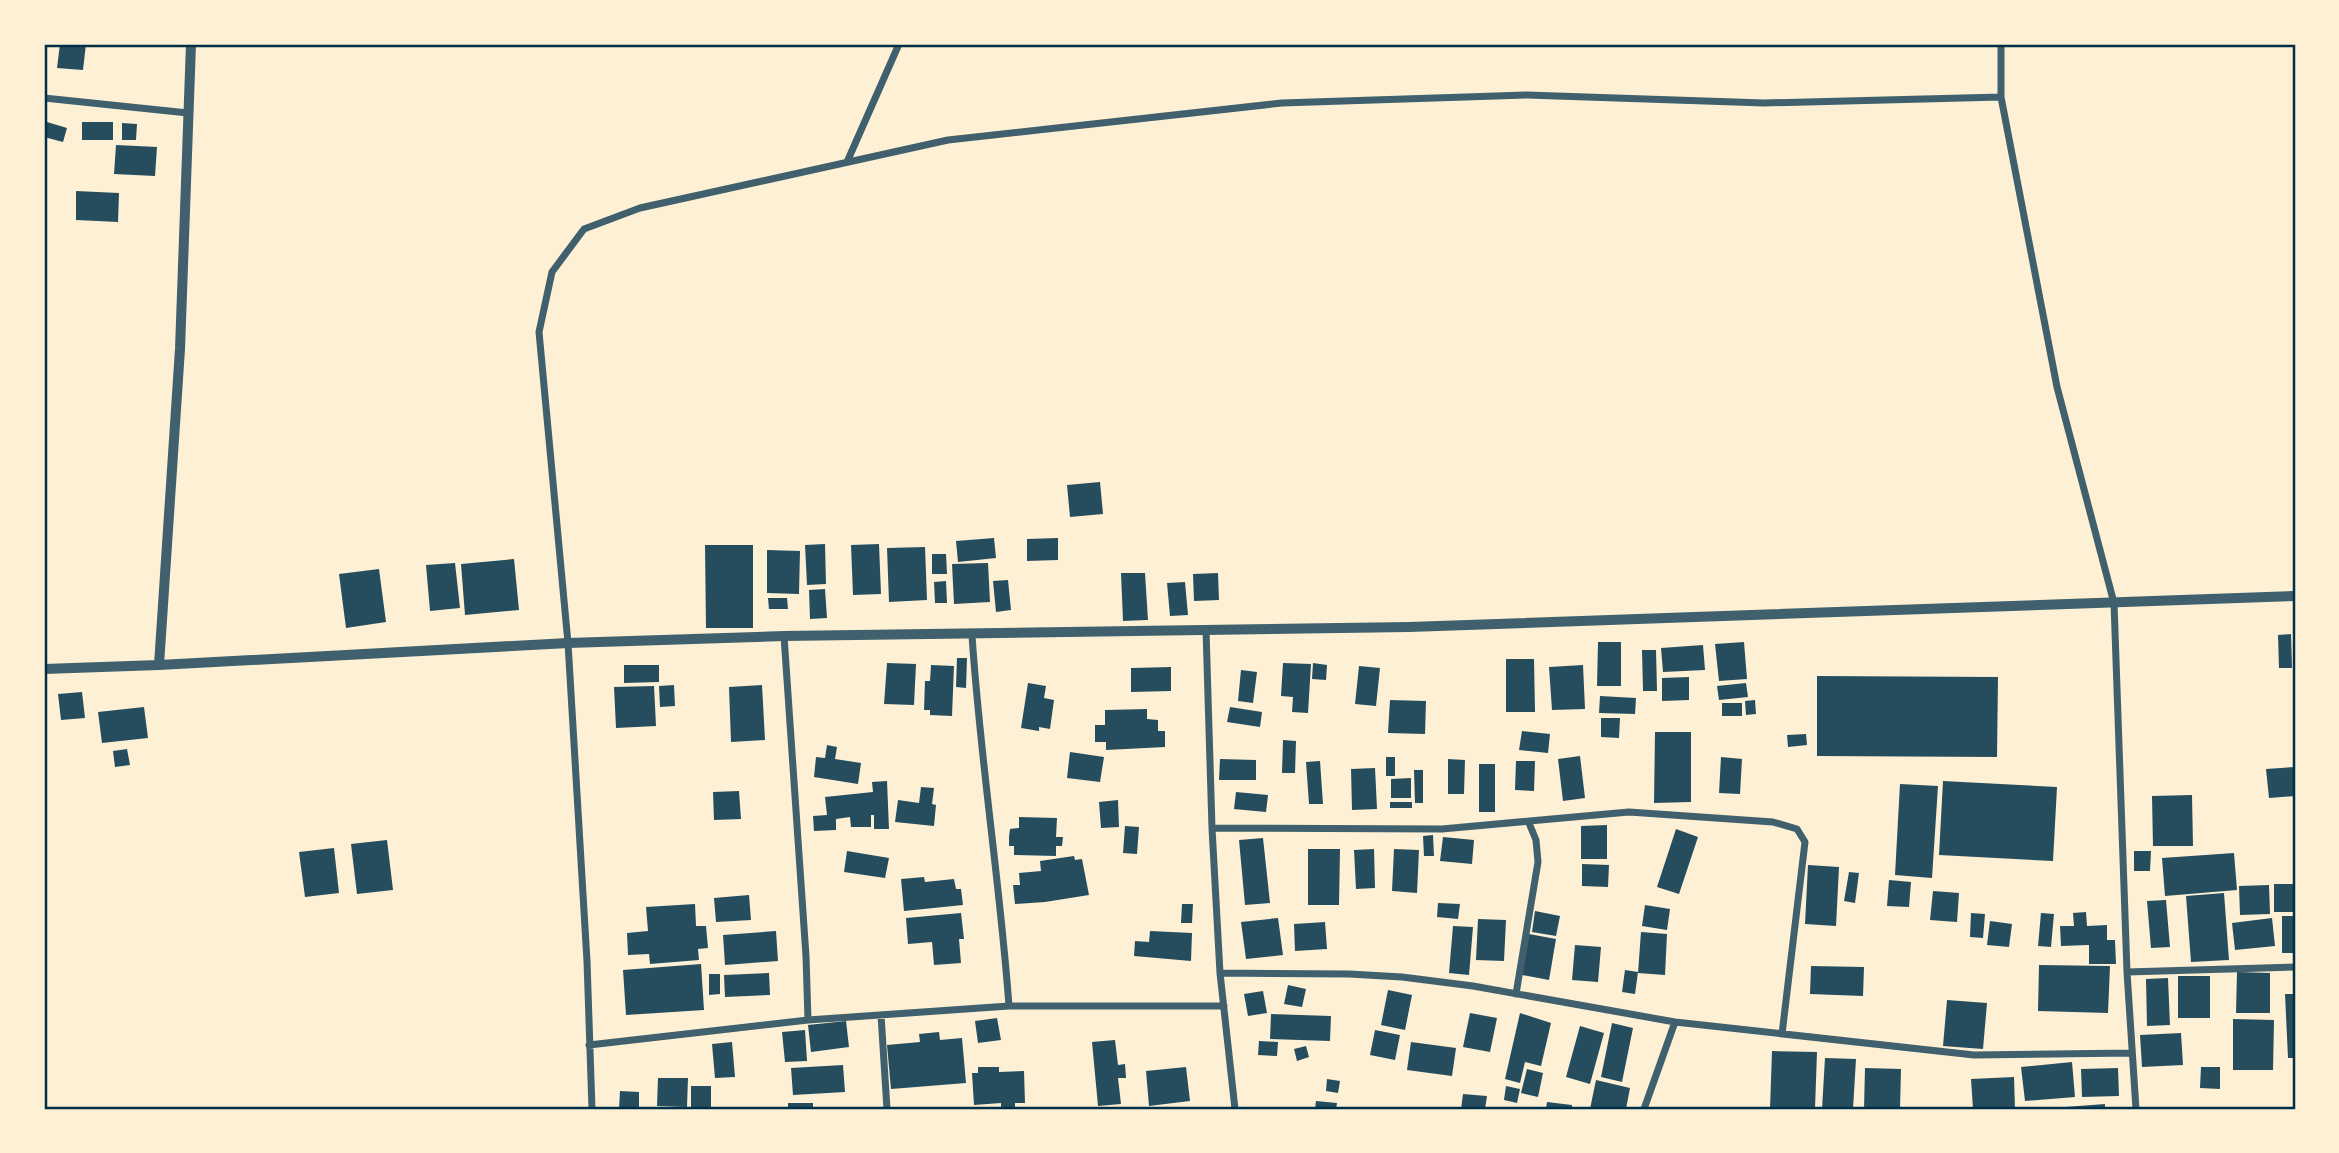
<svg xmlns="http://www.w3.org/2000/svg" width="2339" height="1153" font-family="Figtree,sans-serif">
<rect width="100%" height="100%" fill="#fdf0d5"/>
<!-- building -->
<path fill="#264d5e" d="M60,44H86L83,70L57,68Z
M47,122L67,128L63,142L44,137Z
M82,122H113V140H82Z
M122,123L137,124L136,140H122Z
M116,145L157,147L155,176L114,174Z
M76,191L119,193L118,222L76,220Z
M1100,482L1103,514L1070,517L1067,485Z
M994,538L996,558L958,562L956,541Z
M1058,538V560L1027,561V539Z
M825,544L826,584L807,585L805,545Z
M879,544L881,594L853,595L851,545Z
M705,545H753V628H706Z
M925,547L927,600L889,602L887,548Z
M767,550L800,551L799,594L767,593Z
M932,554H946L947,574H932Z
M514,559L519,610L465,615L461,564Z
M455,563L460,608L430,611L426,565Z
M988,563L990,602L954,604L952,564Z
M379,569L386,622L346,628L339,574Z
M1121,573H1145L1148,620L1123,621Z
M1218,573L1219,600L1194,601L1193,574Z
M1008,580L1011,610L996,612L993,581Z
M946,581L947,603H935L934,582Z
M1185,582L1188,615L1170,616L1167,583Z
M825,589L827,618L810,619L809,590Z
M768,598H787L788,609H769Z
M2291,634L2292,668H2279L2278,635Z
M1598,642H1621V686H1597Z
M1744,642L1747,679L1719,681L1715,644Z
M1703,645L1705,670L1663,672L1661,648Z
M1642,650H1656L1657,691H1643Z
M957,658H967L966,688L956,687Z
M1506,659H1534L1535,712H1506Z
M887,663L916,664L914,705L884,704Z
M1283,663L1311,664L1308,713L1292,712L1293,697L1281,696Z
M1313,663L1327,665L1326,680L1312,679Z
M624,665H659V682L624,683Z
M931,665L954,666L952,716L930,715V710H924L925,681H930Z
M1583,665L1585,709L1552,710L1549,667Z
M1359,666L1380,668L1376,706L1355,704Z
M1171,667V691L1131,692V668Z
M1241,670L1257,672L1253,703L1238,701Z
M1817,676L1998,677L1997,757L1817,756Z
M1689,677V700L1662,701V678Z
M1028,683L1046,686L1044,698L1054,700L1050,729L1039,727V731L1021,728Z
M1746,683L1748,697L1719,700L1717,686Z
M674,685L675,706L660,707L659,686Z
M762,685L765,740L731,742L729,687Z
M654,686L656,726L616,728L614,687Z
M82,692L85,718L61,720L58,694Z
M1600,696L1636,698L1635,714L1599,713Z
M1390,700L1426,701L1425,734L1388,733Z
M1755,700L1756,714L1746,715L1745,701Z
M1722,703H1742V716H1722Z
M144,707L148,738L102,743L98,712Z
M1230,707L1262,712L1260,727L1227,722Z
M1147,709V719L1158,720V731H1165V747L1106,750V742H1095V725H1105V710Z
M1601,718H1620L1619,738L1601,737Z
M1522,731L1550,734L1548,753L1519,750Z
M1655,732H1691V802L1654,803Z
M1806,734L1807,745L1788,747L1787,735Z
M1283,740L1296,741L1295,773H1282Z
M827,745L837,747L835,759L861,763L858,784L814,777L816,757L825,758Z
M127,749L130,765L115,767L113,751Z
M1070,752L1104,757L1100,782L1067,778Z
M1580,756L1585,798L1563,801L1558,759Z
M1386,757H1395V776H1386Z
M1721,757L1742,759L1740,794L1719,793Z
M1220,759L1256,760V780H1219Z
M1448,759L1465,760L1464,794H1448Z
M1320,761L1323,804H1309L1306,762Z
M1516,761H1535L1534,791L1515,790Z
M1479,764H1495V812H1479Z
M2295,767V796L2269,798L2266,769Z
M1375,768L1377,809L1352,810L1351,769Z
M1414,770H1423V803H1415Z
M1411,778V798H1391V779Z
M887,781L889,829H874V815H871V827H851L850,817L836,819V830L814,831L813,816L827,815L825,797L873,792L872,782Z
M1943,781L2057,787L2053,861L1939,855Z
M1900,784L1938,786L1932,878L1895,875Z
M921,787L934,788L932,804L936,805L934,826L895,822L898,800L919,803Z
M739,791L741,819L714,820L713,792Z
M1236,792L1268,795L1266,812L1234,809Z
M2192,795L2193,846H2153L2152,796Z
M1118,800L1119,827L1101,828L1099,802Z
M1390,802H1412V808H1390Z
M1019,817L1057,818L1056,837H1063L1062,846H1056V856L1014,855V846H1009V837L1010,829L1019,828Z
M1607,825V859H1581V826Z
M1125,826L1139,827L1137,854L1123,853Z
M1676,829L1698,837L1679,894L1657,887Z
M1433,835L1434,856H1424L1423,836Z
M1443,837L1474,840L1472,864L1440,861Z
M1263,838L1270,903L1245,905L1239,840Z
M387,840L393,890L357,894L351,844Z
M334,848L339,893L305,897L299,852Z
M1308,849H1340L1339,905H1308Z
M1374,849L1375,888L1356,889L1354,850Z
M1394,849L1419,850L1417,893L1392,891Z
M847,851L889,858L885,878L844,872Z
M2134,851H2151L2150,871H2134Z
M2234,853L2237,890L2165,896L2162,858Z
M1074,856L1075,860L1082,859L1089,895L1045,902L1015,904L1013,885H1020L1019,873L1041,871L1040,861Z
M1582,864L1609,865L1608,887L1582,886Z
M1808,865L1839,867L1836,926L1805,924Z
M1849,872L1859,873L1855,903L1844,901Z
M924,877L925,882L954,879L956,889H961L963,905L904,911L901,879Z
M1889,880L1911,882L1909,907L1887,906Z
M2274,884H2295V912H2274Z
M2269,885L2270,914L2240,915L2239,886Z
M1933,891L1959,893L1957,922L1930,920Z
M2224,893L2229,960L2191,962L2186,896Z
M749,895L751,920L716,922L714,898Z
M2166,900L2170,947L2151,948L2147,901Z
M1438,903L1460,904L1458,919L1437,917Z
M695,904L696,926H706L708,948L698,949L699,960L650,964L649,954L628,955L627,933L648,931L646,907Z
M1182,904H1193L1192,923H1181Z
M1645,905L1670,909L1667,930L1642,926Z
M1535,911L1560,916L1556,936L1532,932Z
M2086,912L2087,926L2107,925V940H2115L2116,964H2089V945L2061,946L2060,926H2074L2073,913Z
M961,913L964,939H959L961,963L934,965L932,942L908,944L906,918Z
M1971,913L1985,914L1983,938L1970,937Z
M2041,913L2054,914L2051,947L2038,946Z
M2282,916H2295V953H2282Z
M1278,918L1283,955L1246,959L1241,922Z
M2272,918L2275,946L2235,950L2232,923Z
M1478,919L1506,920L1504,961L1476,960Z
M1990,921L2012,924L2009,947L1987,945Z
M1325,922L1327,949L1295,951L1294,924Z
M1453,926L1473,927L1469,975L1449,973Z
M776,931L778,961L725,965L723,935Z
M1150,931L1192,933L1191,961L1134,956L1135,941L1149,942Z
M1641,932L1667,934L1665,975L1638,973Z
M1529,934L1556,939L1549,980L1522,975Z
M1575,945L1601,947L1598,982L1572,980Z
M701,964L704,1010L626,1015L623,970Z
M2039,965L2110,966L2108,1013L2038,1011Z
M1811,966L1864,967L1863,996L1810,994Z
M1625,970L1638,972L1635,994L1622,992Z
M2237,972L2270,973V1013H2236Z
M769,973L770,995L725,997L724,975Z
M709,974H720V994L709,995Z
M2178,976H2210V1018H2178Z
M2168,978L2170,1025L2147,1026L2146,979Z
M1288,985L1306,989L1302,1007L1284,1004Z
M1388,990L1412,995L1405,1030L1381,1025Z
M1263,991L1267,1013L1248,1016L1244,994Z
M2285,994H2295V1058H2288Z
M1947,1000L1987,1003L1983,1049L1943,1046Z
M1470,1013L1497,1018L1490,1052L1463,1047Z
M1520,1013L1551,1023L1541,1066L1525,1062L1520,1083L1505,1079Z
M1271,1014L1331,1016L1330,1041L1270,1039Z
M997,1018L1001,1040L978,1043L975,1021Z
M2233,1019L2274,1020L2273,1070H2233Z
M846,1021L849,1047L811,1052L808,1025Z
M1612,1023L1633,1028L1622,1082L1601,1077Z
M1580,1026L1604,1033L1590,1084L1566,1077Z
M805,1030L807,1061L785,1062L782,1032Z
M1375,1030L1400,1035L1395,1060L1370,1055Z
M939,1032L940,1040L962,1038L966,1083L891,1089L887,1045L920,1042L919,1034Z
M2181,1033L2183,1065L2142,1067L2140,1035Z
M1115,1040L1118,1065L1125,1064L1126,1078H1118L1121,1104L1098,1106L1092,1042Z
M1259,1041L1278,1042L1277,1056L1258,1055Z
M732,1042L735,1077L715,1078L712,1044Z
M1411,1042L1456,1048L1452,1076L1407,1070Z
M1306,1046L1309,1057L1297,1061L1294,1049Z
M1772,1051L1817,1052L1815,1109H1770Z
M1825,1058L1856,1059L1853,1109H1822Z
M2072,1062L2075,1097L2025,1101L2021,1067Z
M843,1065L845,1092L793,1095L791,1068Z
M978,1067H999V1072L1024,1071L1025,1103H1015V1109H1001V1103L974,1105L972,1073H978Z
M1186,1067L1190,1101L1149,1106L1146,1071Z
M2201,1067H2220V1089L2200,1088Z
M1865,1068L1901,1069L1900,1109H1864Z
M2118,1068L2119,1096L2082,1097L2081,1069Z
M1527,1069L1543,1073L1538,1097L1521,1093Z
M2014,1077L2015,1109H1973L1971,1079Z
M658,1078H688L687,1107L657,1106Z
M1327,1079L1340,1081L1338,1093L1326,1091Z
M1596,1080L1630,1088L1626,1109H1590Z
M691,1086H711V1107H691Z
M1506,1086L1520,1089L1517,1103L1504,1100Z
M620,1091L639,1092V1109H619Z
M1463,1094L1487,1096L1485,1109H1461Z
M1316,1101L1337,1103L1336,1109H1315Z
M1547,1102L1572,1105V1109H1546Z
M788,1103H813V1109H788Z
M2105,1104V1109H2065V1107Z"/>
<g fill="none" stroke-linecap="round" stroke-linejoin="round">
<!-- minor -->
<path stroke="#3f606c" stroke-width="7" d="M2001,44V97L2057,387L2114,603L2127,972L2136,1109
M44,98L188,113
M847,162L899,44
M1206,630L1212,828L1220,973L1235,1109
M972,635C980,759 1000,882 1009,1006
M784,636L806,956L808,1020
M1212,828L1442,829L1629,812L1773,822L1797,829L1805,842L1782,1034
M2127,972L2295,967
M1220,973L1349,974L1402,977L1473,986L1675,1022L1974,1055L2132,1053
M1516,994L1538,862L1536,840L1529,823
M881,1015L887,1109
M589,1045L808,1020L1009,1006H1224
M592,1109L587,961L568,643L539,332L552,272L584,229L640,208L948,140L1282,103L1527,95L1764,103L2001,97
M1644,1109L1675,1022"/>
<!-- tertiary -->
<path stroke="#3f606c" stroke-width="10" d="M159,665L180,349L191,44
M44,669L159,665L568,643L784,636L1409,627L2295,596"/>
</g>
<!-- border -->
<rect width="2339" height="1153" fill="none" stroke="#fdf0d5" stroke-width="91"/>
<rect x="46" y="46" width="2248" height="1062" fill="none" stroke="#003049" stroke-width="2.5"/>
</svg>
